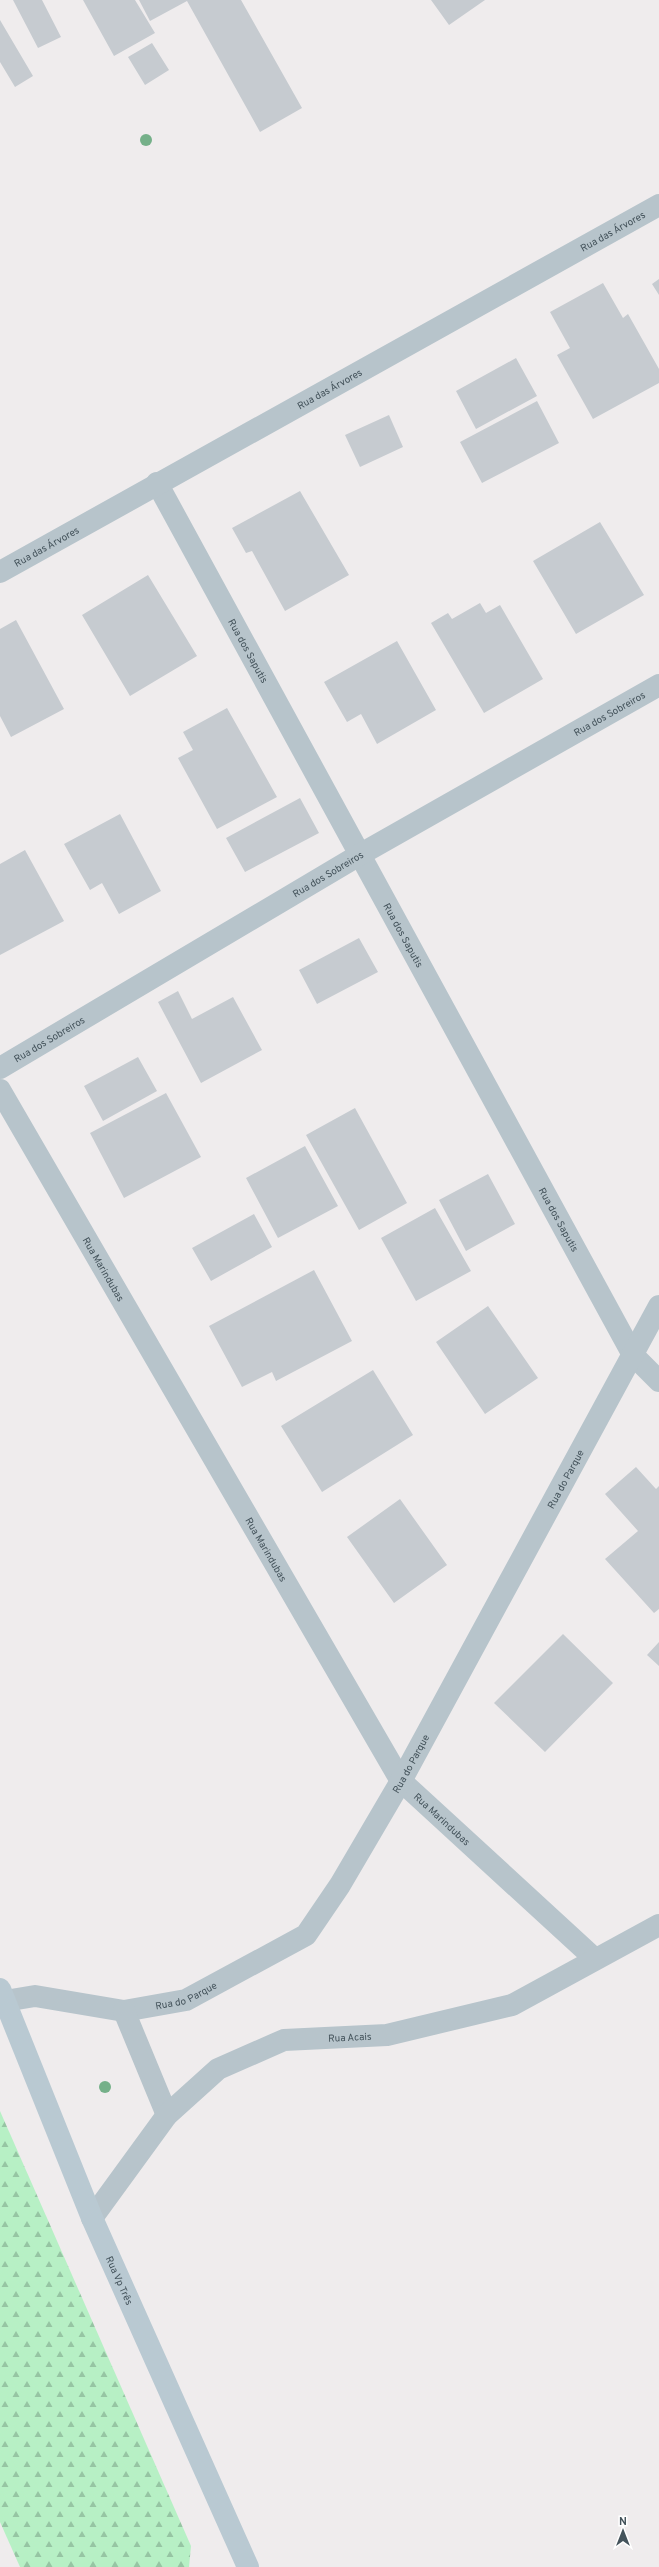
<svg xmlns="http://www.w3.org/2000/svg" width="659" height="2567" font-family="Overpass,sans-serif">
<defs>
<pattern id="forest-firs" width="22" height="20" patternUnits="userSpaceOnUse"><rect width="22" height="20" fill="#b7f0c5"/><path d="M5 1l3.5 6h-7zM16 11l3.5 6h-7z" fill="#96c5a3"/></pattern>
</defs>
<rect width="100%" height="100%" fill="#efeced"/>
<!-- forest -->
<path fill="url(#forest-firs)" d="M0,2111L191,2546L189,2567H20L0,2522Z"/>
<!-- building -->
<path fill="#c6cbd0" d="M13,0H42L61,37L38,48Z
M83,0H135L155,33L114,56Z
M139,0H241L302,108L260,132L187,1L150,21Z
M431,0H485L449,25Z
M0,20L33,76L15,87L0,62Z
M152,43L169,70L145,85L128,57Z
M659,279V295L652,284Z
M603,283L623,318L628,314L659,369V383L593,419L557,355L570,348L550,312Z
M516,358L537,396L476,429L456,391Z
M537,401L559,443L482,483L460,442Z
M389,415L403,447L360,467L345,435Z
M300,491L349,575L285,611L252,551L246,553L232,528Z
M600,522L644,595L576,634L533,561Z
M148,575L197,656L130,696L82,615Z
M480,603L486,613L500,605L543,679L484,713L431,623L448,613L452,619Z
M16,620L64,709L11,737L0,716V629Z
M397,641L436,710L377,744L361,714L347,722L324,682Z
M227,708L277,797L217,829L178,758L193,750L183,732Z
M300,798L319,833L245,872L226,838Z
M120,814L161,891L119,914L102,883L90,890L64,844Z
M25,850L64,921L0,955V864Z
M359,938L378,972L317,1004L299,970Z
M178,991L192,1019L233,997L262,1050L201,1083L158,1002Z
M138,1057L157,1091L103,1121L84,1086Z
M166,1093L201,1157L124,1198L90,1133Z
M355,1108L407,1203L359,1230L306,1135Z
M305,1146L338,1206L278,1238L246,1178Z
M488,1174L515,1224L466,1251L439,1200Z
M435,1208L471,1271L416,1301L381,1238Z
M254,1214L272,1247L211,1281L192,1248Z
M314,1270L352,1341L276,1381L272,1372L242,1387L209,1326Z
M488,1306L538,1378L485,1414L436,1342Z
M373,1370L413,1435L322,1492L281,1426Z
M636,1467L656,1489L659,1486V1609L654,1613L605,1559L638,1531L605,1494Z
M400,1499L447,1565L394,1603L347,1537Z
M563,1634L613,1683L545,1752L494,1703Z
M659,1642V1666L647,1655Z"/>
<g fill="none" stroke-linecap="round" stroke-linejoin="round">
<!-- street -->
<g stroke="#b7c4cb" stroke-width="22">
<path id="s1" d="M157,483L633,1355L659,1381"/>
<path id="s2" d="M0,572L659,205"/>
<path id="s3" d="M0,1068L361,854L659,685"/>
<path id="s4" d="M0,1090L401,1781L595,1959"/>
<path id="s5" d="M5,2001L35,1996L124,2011L186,2000L306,1935L340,1885L401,1781L659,1306"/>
<path d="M124,2011L167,2115"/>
<path id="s6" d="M92,2218L167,2115L218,2069L284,2040L387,2035L512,2005L659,1925"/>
</g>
<!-- secondary -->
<path stroke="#b9c9d2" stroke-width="22" id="s7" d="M0,1989L92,2218L248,2567"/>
</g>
<!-- trees -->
<g fill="#75b089">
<circle cx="146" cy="140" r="6"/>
<circle cx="105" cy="2087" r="6"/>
</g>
<g text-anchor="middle" stroke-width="3" stroke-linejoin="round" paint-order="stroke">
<!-- street labels -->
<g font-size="10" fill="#44535b" stroke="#fff">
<text dy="4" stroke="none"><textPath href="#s2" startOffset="701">Rua das Árvores</textPath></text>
<text dy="4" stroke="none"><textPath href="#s2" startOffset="377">Rua das Árvores</textPath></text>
<text dy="4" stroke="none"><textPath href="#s2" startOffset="53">Rua das Árvores</textPath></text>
<text dy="4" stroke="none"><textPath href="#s1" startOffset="191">Rua dos Saputis</textPath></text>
<text dy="4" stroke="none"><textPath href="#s3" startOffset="705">Rua dos Sobreiros</textPath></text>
<text dy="4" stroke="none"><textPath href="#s3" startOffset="381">Rua dos Sobreiros</textPath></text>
<text dy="4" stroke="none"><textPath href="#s1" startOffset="515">Rua dos Saputis</textPath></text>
<text dy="4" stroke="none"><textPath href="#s3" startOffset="57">Rua dos Sobreiros</textPath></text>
<text dy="4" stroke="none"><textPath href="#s1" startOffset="839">Rua dos Saputis</textPath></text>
<text dy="4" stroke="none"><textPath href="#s4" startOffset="207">Rua Marindubas</textPath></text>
<text dy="4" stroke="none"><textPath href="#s5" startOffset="845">Rua do Parque</textPath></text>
<text dy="4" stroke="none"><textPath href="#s4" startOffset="531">Rua Marindubas</textPath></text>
<text dy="4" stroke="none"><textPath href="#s5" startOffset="521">Rua do Parque</textPath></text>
<text dy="4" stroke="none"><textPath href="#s4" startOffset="855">Rua Marindubas</textPath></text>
<text dy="4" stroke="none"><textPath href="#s5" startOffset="185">Rua do Parque</textPath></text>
<text dy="4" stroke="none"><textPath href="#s6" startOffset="334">Rua Acais</textPath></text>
<text dy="4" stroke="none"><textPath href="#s7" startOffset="315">Rua Vp Três</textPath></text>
</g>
</g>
<!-- north arrow -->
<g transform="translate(623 2531)" stroke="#ffffff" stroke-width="3" paint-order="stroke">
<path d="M0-3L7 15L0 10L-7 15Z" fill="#44535b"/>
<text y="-6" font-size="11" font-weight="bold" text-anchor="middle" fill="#44535b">N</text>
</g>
</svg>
